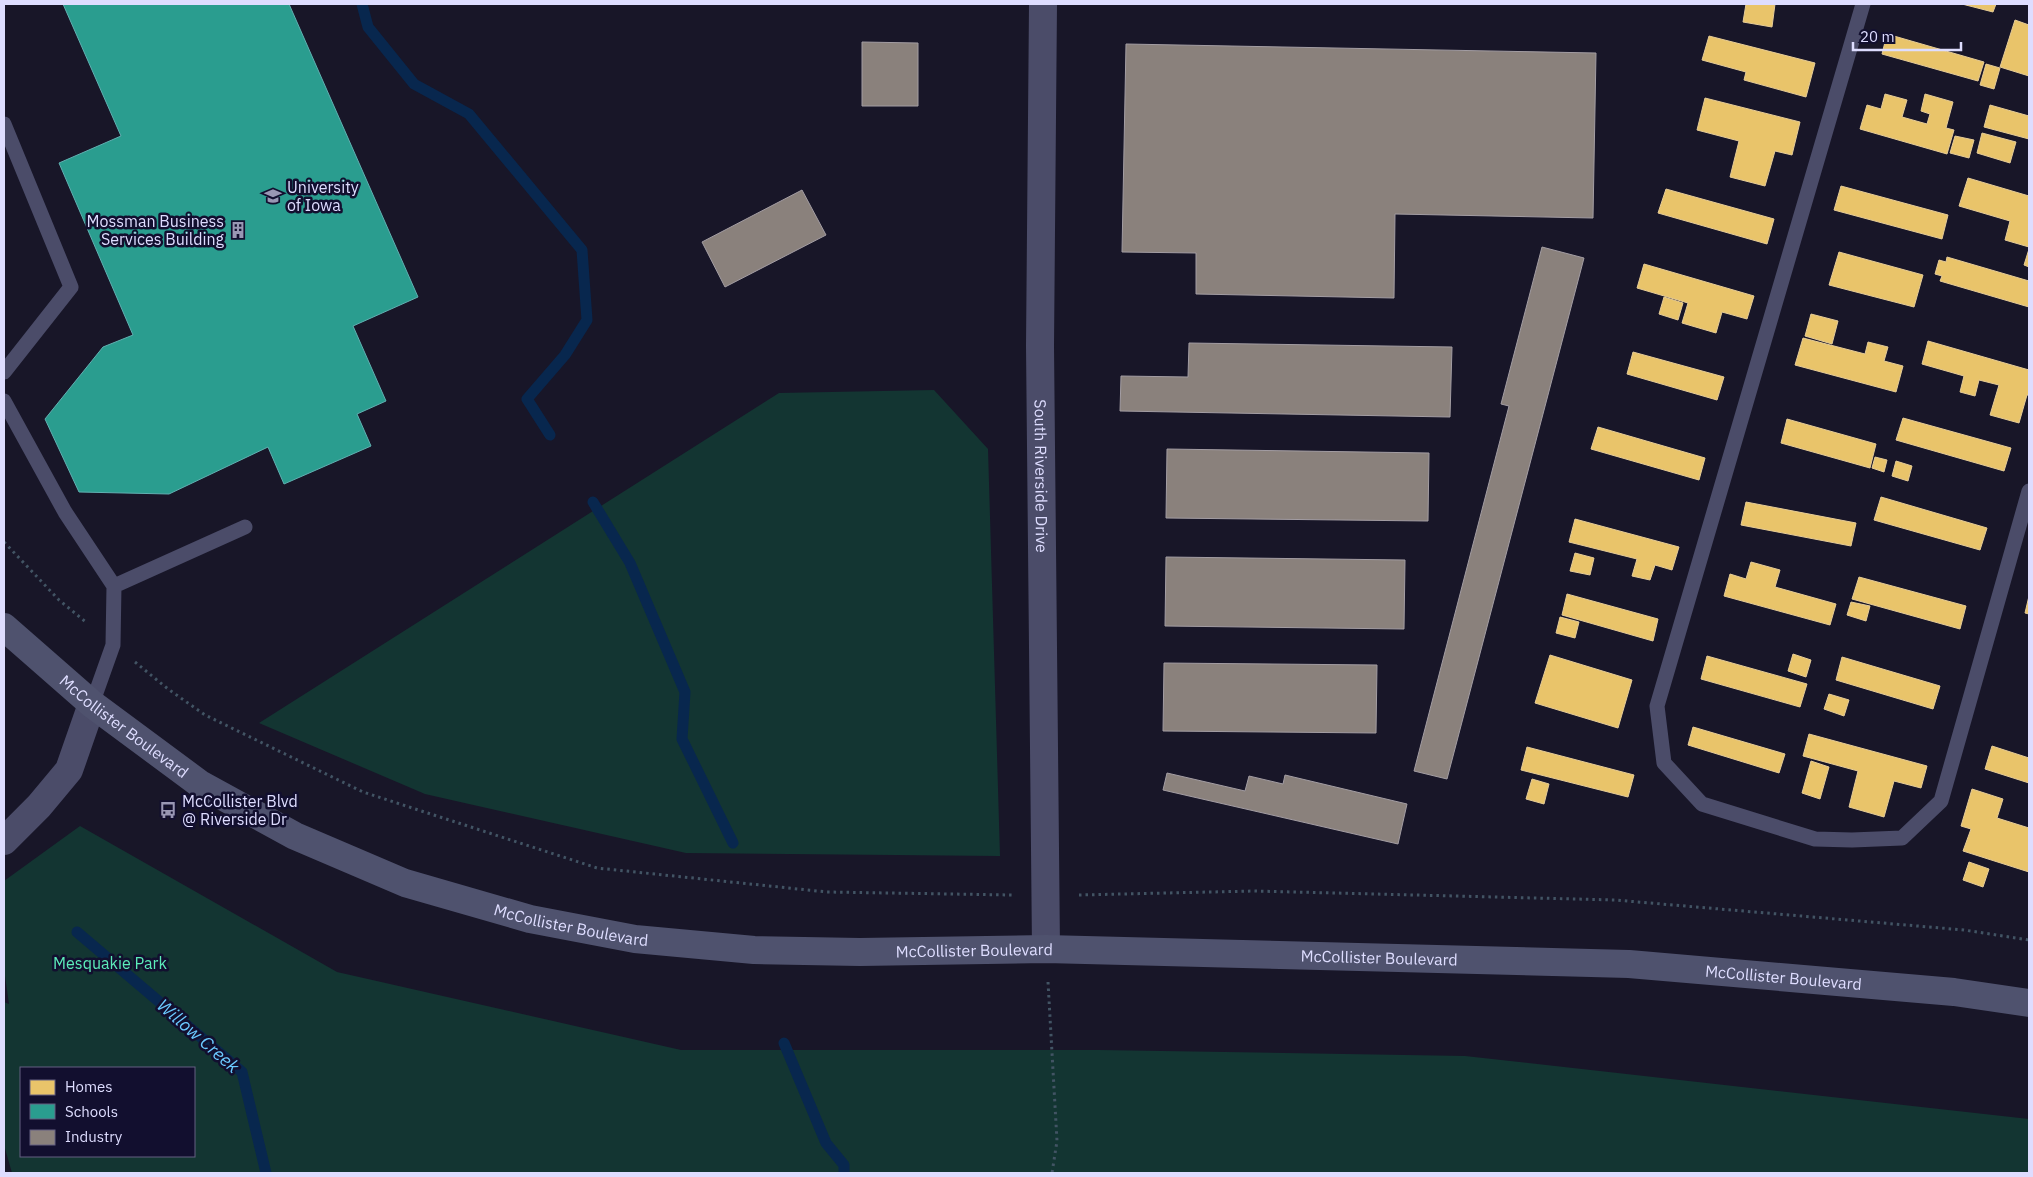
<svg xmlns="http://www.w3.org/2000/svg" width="2033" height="1177" font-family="'IBM Plex Sans',sans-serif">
<rect width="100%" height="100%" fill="#181628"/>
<!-- green -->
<path fill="#133532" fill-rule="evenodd" d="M934,390L988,449L1000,856L686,853L425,794L259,723L779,393Z
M80,826L337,972L681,1050H1100L1465,1056L2029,1119V1173H12L4,1145V1002L9,1004L4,969V881ZM21,1068H194V1156H21Z"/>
<!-- homes -->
<path fill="#e9c46a" stroke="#e6cc97" d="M1746,4H1775L1772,27L1743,22Z
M1962,4H1996L1993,12Z
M2015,20L2029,25V76L2000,67Z
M1887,34L1984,62L1978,81L1882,54Z
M1709,36L1815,63L1806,97L1744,80L1746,72L1702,60Z
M1986,64L2000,68L1994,89L1980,85Z
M1885,94L1907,100L1902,117L1927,124L1930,114L1921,111L1925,94L1953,102L1946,128L1954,130L1947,154L1860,129L1867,105L1881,109Z
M1705,98L1800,122L1792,155L1775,151L1765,186L1730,177L1739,141L1697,130Z
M1990,105L2029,116V139L1984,127Z
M1982,133L2016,142L2010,163L1977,153Z
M1955,136L1974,140L1969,158L1950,153Z
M1968,178L2029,196V247L2005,240L2010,221L1959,206Z
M1841,186L1948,215L1942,239L1834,210Z
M1666,189L1774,219L1767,244L1658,213Z
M2029,249V267L2024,265Z
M1839,252L1923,275L1914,307L1829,285Z
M1947,257L2029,281V307L1940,281L1942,276L1935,274L1939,260L1946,262Z
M1644,264L1754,296L1747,319L1722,312L1716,333L1682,323L1688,303L1637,288Z
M1664,297L1683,303L1678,320L1659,314Z
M1811,314L1838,321L1832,344L1805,336Z
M1803,338L1865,354L1868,342L1888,347L1884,361L1903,366L1896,392L1795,365Z
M1928,341L2029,370V395H2027L2019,423L1990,415L1999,385L1979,380L1975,396L1960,392L1964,376L1922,364Z
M1633,352L1724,377L1717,400L1627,374Z
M1903,418L2011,448L2004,471L1896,440Z
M1787,419L1876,444L1870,468L1781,443Z
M1598,427L1705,458L1699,480L1591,449Z
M1875,457L1887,460L1884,472L1872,468Z
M1896,461L1912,466L1908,481L1892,476Z
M1881,497L1987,528L1980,550L1874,520Z
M1746,502L1856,523L1851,546L1741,525Z
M1575,519L1679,547L1672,570L1655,565L1650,580L1632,576L1637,559L1569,542Z
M1575,553L1594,558L1590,575L1570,571Z
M1751,562L1780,570L1775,587L1836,604L1830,625L1724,596L1730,574L1746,579Z
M1859,577L1966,606L1960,629L1852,599Z
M1567,594L1658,619L1653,641L1562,615Z
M2029,596V614L2025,613Z
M1851,602L1870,606L1866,621L1847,615Z
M1560,617L1579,622L1575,638L1556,633Z
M1793,654L1811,660L1806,677L1788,671Z
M1550,655L1632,680L1618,728L1535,703Z
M1707,656L1807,684L1800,707L1701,679Z
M1842,657L1940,686L1933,709L1836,680Z
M1829,694L1849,700L1844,716L1824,709Z
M1693,727L1785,754L1779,773L1688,745Z
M1809,734L1927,766L1921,788L1894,781L1884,817L1849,807L1858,771L1803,756Z
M1992,746L2029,758V783L1985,769Z
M1527,747L1634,775L1628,797L1521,770Z
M1811,761L1829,767L1820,799L1802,793Z
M1532,779L1549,784L1544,804L1526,799Z
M1972,789L2003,799L1997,818L2029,828V872L1963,851L1971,829L1961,826Z
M1969,862L1989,869L1983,887L1963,880Z"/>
<!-- schools -->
<path fill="#2a9d8f" stroke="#60b0b1" d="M63,4H289L418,297L353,326L386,401L357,414L371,446L284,484L268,447L169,494L79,492L45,419L103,347L133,335L59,163L121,136Z"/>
<!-- industry -->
<path fill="#8a817c" stroke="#a39da3" d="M862,42L918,43V106H862Z
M1126,44L1596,53L1593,218L1395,214L1394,298L1196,294V253L1122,252Z
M802,190L826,235L725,287L702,242Z
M1542,247L1584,258L1447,779L1414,771L1509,406L1501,404Z
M1189,343L1452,347L1450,417L1120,411L1121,376L1188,377Z
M1167,449L1429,453L1428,521L1166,518Z
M1166,557L1405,560L1404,629L1165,626Z
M1164,663L1377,665L1376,733L1163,731Z
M1167,773L1245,791L1249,776L1283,784L1285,775L1407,804L1398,844L1163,790Z"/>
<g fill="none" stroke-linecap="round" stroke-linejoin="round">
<!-- stream -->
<path stroke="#08274e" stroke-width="11" d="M362,4L368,27L414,84L469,114L582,250L587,320L565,355L527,399L550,435
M593,502L630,563L685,692L682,739L733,843
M77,932L242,1072L266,1173
M784,1043L826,1143L844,1165V1173"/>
<!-- path -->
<path stroke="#425464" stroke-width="3" stroke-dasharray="2.5 4" stroke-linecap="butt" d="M4,542L59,600L87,623
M135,662L168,689L205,715L363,792L597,868L827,892L1012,895
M1079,895L1254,891L1615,900L1964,930L2029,940
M1048,982L1057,1141L1052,1173"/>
<!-- service -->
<path stroke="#4b4c69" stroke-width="15" d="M1863,4L1657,706L1664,763L1702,804L1815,839L1852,840L1902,838L1941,801L2029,491
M4,124L71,287L4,372
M4,401L65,512L114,586L113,645L92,704
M114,586L245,527"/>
<!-- minor -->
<g stroke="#4b4c69" stroke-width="28">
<path id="s1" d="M1043,4L1040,346L1046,949"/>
<path d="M4,841L39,806L69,770L92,704"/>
</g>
<!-- secondary -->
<path stroke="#4f526e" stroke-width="28" id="s2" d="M4,627L92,704L200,784L295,836L405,883L530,919L635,939L754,950L860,952L1046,949L1629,964L1954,992L2029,1003"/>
</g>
<!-- icons -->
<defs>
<g id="university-bare" transform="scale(1.35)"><path d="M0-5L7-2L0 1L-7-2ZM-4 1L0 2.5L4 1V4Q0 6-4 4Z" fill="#9997b4" stroke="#120f2f" stroke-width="2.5" paint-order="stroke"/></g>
<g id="building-bare" transform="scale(1.35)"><path d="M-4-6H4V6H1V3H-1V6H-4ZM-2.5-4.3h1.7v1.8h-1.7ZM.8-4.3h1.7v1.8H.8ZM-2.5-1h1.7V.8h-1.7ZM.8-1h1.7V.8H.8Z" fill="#9997b4" stroke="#120f2f" stroke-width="2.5" paint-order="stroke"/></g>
<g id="bus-bare" transform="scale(1.35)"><path d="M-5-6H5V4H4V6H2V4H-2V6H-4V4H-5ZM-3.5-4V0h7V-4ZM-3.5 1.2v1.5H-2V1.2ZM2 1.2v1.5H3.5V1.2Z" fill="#9997b4" stroke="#120f2f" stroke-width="2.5" paint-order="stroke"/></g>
</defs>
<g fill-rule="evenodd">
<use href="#university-bare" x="273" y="196"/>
<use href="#building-bare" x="238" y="230"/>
<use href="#bus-bare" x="168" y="810"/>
</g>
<g text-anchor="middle" stroke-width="5" stroke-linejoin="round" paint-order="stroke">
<!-- poi labels -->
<g font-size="16" fill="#deddff" stroke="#120f2f" text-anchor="start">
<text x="287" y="193">University<tspan x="287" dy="18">of Iowa</tspan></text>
<text x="224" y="227" text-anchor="end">Mossman Business<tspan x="224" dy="18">Services Building</tspan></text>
<text x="182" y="807">McCollister Blvd<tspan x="182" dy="18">@ Riverside Dr</tspan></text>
</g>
<!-- street labels -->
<g font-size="16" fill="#deddff" stroke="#120f2f">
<text dy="6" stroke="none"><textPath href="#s1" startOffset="472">South Riverside Drive</textPath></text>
<text dy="6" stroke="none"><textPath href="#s2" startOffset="156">McCollister Boulevard</textPath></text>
<text dy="6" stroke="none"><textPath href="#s2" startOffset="651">McCollister Boulevard</textPath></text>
<text dy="6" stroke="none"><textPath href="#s2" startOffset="1056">McCollister Boulevard</textPath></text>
<text dy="6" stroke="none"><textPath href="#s2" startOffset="1461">McCollister Boulevard</textPath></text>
<text dy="6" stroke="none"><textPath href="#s2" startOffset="1866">McCollister Boulevard</textPath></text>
</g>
<!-- park labels -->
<g font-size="16" fill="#5cecb9" stroke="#120f2f">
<text x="110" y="969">Mesquakie Park</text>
</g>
<!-- water labels -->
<g font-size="18" font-style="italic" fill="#6bcaff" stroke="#120f2f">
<text transform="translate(198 1036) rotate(41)" y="6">Willow Creek</text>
</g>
</g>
<!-- border -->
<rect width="2033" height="1177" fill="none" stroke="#deddff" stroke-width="10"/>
<!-- legend -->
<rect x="20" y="1067" width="175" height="90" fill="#120f2f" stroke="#646182"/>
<rect x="30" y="1080" width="25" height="15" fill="#e9c46a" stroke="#646182"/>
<text x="65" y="1092" font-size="15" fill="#deddff">Homes</text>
<rect x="30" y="1104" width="25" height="15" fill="#2a9d8f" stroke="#646182"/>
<text x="65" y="1117" font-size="15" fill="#deddff">Schools</text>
<rect x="30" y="1130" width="25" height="15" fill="#8a817c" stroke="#646182"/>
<text x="65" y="1142" font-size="15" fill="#deddff">Industry</text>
<!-- scale -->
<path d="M1853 42v8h108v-8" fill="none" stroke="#deddff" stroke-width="2.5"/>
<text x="1860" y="42" font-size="15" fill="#deddff" stroke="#120f2f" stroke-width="4" paint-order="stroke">20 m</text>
</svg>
